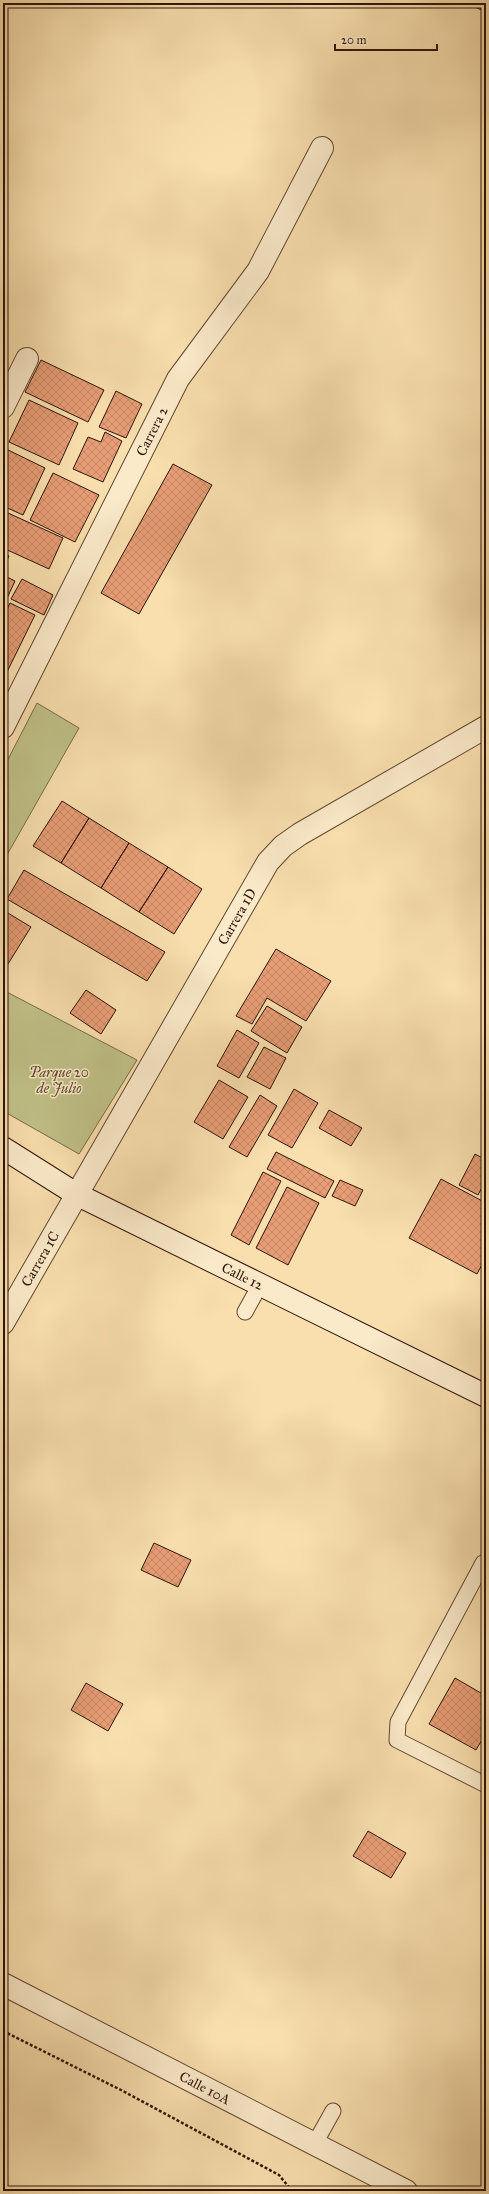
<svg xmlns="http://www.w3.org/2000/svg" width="489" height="2194" font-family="'IM FELL Great Primer',serif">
<defs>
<pattern id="building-cross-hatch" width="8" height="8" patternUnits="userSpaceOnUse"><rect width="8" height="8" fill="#e79d75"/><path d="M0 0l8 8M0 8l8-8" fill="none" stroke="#c68664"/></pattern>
</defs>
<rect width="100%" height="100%" fill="#f9dfae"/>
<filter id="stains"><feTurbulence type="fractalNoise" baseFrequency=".005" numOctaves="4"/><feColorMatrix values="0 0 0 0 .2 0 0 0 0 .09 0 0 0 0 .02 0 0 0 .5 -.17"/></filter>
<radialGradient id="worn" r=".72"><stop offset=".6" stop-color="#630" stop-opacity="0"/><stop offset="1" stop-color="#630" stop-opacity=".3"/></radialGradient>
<!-- park -->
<path fill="#c0c188" stroke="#786a47" d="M37,703L79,728L3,862V769Z
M3,990L137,1060L79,1154L3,1111Z"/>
<!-- building -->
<path fill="url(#building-cross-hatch)" stroke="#2f1406" d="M466,3H486V12Z
M3,321L7,323L3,331Z
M41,360L104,390L88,422L25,392Z
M116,391L142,404L126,438L99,427Z
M29,400L78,423L59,465L9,442Z
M105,432L122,441L103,482L73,469L88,437L101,442Z
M4,448L45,468L23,515L3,506Z
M173,464L212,485L139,614L101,593Z
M53,473L99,495L75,542L30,520Z
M8,513L63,538L49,569L3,548V523Z
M3,554L9,556L3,568Z
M3,575L15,581L3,607Z
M22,579L53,595L44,615L11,599Z
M10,603L35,615L7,672L3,670V617Z
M3,676L8,679L3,689Z
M62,801L89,818L61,863L33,846Z
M89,818L129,843L101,888L61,863Z
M129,843L168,867L139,912L101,888Z
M168,867L202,889L174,934L139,912Z
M24,870L165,952L147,981L7,899Z
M3,910L31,927L3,972Z
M276,949L331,981L306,1021L267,998L252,1024L236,1016Z
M86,990L116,1010L101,1034L70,1013Z
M267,1006L302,1027L287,1053L251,1031Z
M237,1030L259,1043L239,1078L217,1066Z
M264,1047L286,1058L270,1089L247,1077Z
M219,1080L248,1097L223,1139L194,1122Z
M294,1089L318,1103L292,1148L268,1135Z
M260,1095L277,1106L247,1157L229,1147Z
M329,1110L362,1128L351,1146L319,1128Z
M276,1152L334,1181L325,1198L267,1169Z
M475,1154L486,1160V1180L478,1195L459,1185Z
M263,1172L281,1181L249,1245L231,1235Z
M441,1179L486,1203V1257L477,1274L409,1238Z
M340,1180L363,1190L355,1206L332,1196Z
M287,1187L319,1203L288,1265L256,1248Z
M154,1543L191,1560L178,1587L141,1570Z
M455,1678L486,1696V1733L476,1750L429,1724Z
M86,1683L123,1704L108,1731L71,1710Z
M368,1831L406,1853L391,1878L353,1856Z"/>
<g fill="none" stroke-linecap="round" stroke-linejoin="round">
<!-- lane casing -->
<g stroke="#624730" stroke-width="17">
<path id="lane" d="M245,1312L260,1285
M483,1563L398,1722L397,1740L486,1785
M314,2145L333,2111"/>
</g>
<!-- street casing -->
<g stroke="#624730" stroke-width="24">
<g id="street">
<path d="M3,407L27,359"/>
<path id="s1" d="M3,727L178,379L258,271L322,148"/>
<path id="s2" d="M3,1323L268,862L283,846L300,834L486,727"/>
<path id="s3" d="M3,1984L406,2191"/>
</g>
</g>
<!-- secondary casing -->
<g stroke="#2f1406" stroke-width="24">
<g id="secondary">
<path id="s4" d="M3,1148L76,1194L486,1396"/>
</g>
</g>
<!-- path -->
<path stroke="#2f1406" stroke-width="2.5" stroke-dasharray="3 2" stroke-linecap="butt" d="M3,2031L121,2090L279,2175L292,2191"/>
<!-- lane -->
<use href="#lane" stroke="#fbeaca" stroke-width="15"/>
<!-- street -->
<use href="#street" stroke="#fbeaca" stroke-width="22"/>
<!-- secondary -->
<use href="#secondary" stroke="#fbeaca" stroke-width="22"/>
</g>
<g text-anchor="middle" stroke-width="3" stroke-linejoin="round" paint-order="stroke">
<!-- street labels -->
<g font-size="14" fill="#2f1406" stroke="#fbeaca">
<text dy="5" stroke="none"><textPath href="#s1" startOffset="331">Carrera 2</textPath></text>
<text dy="5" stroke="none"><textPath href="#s2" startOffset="469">Carrera 1D</textPath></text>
<text dy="5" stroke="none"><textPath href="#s2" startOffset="74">Carrera 1C</textPath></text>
<text dy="5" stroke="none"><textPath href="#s4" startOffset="272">Calle 12</textPath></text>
<text dy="5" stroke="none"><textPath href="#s3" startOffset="227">Calle 10A</textPath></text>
</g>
<!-- park labels -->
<g font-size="14" font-style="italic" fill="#5a482d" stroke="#fbeaca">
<text x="59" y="1077">Parque 20<tspan x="59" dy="16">de Julio</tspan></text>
</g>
</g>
<!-- margin -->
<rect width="489" height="2194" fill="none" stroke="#f9dfae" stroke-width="16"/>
<rect x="4" y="4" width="481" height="2186" fill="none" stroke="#2f1406" stroke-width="2"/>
<rect x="8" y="8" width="473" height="2178" fill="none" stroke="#2f1406"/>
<!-- scale -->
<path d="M335 44v6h102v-6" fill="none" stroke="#2f1406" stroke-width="2"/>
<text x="341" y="44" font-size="12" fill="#2f1406" stroke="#fbeaca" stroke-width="3" paint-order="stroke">20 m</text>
<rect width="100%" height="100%" filter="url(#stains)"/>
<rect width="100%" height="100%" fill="url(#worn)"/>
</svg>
